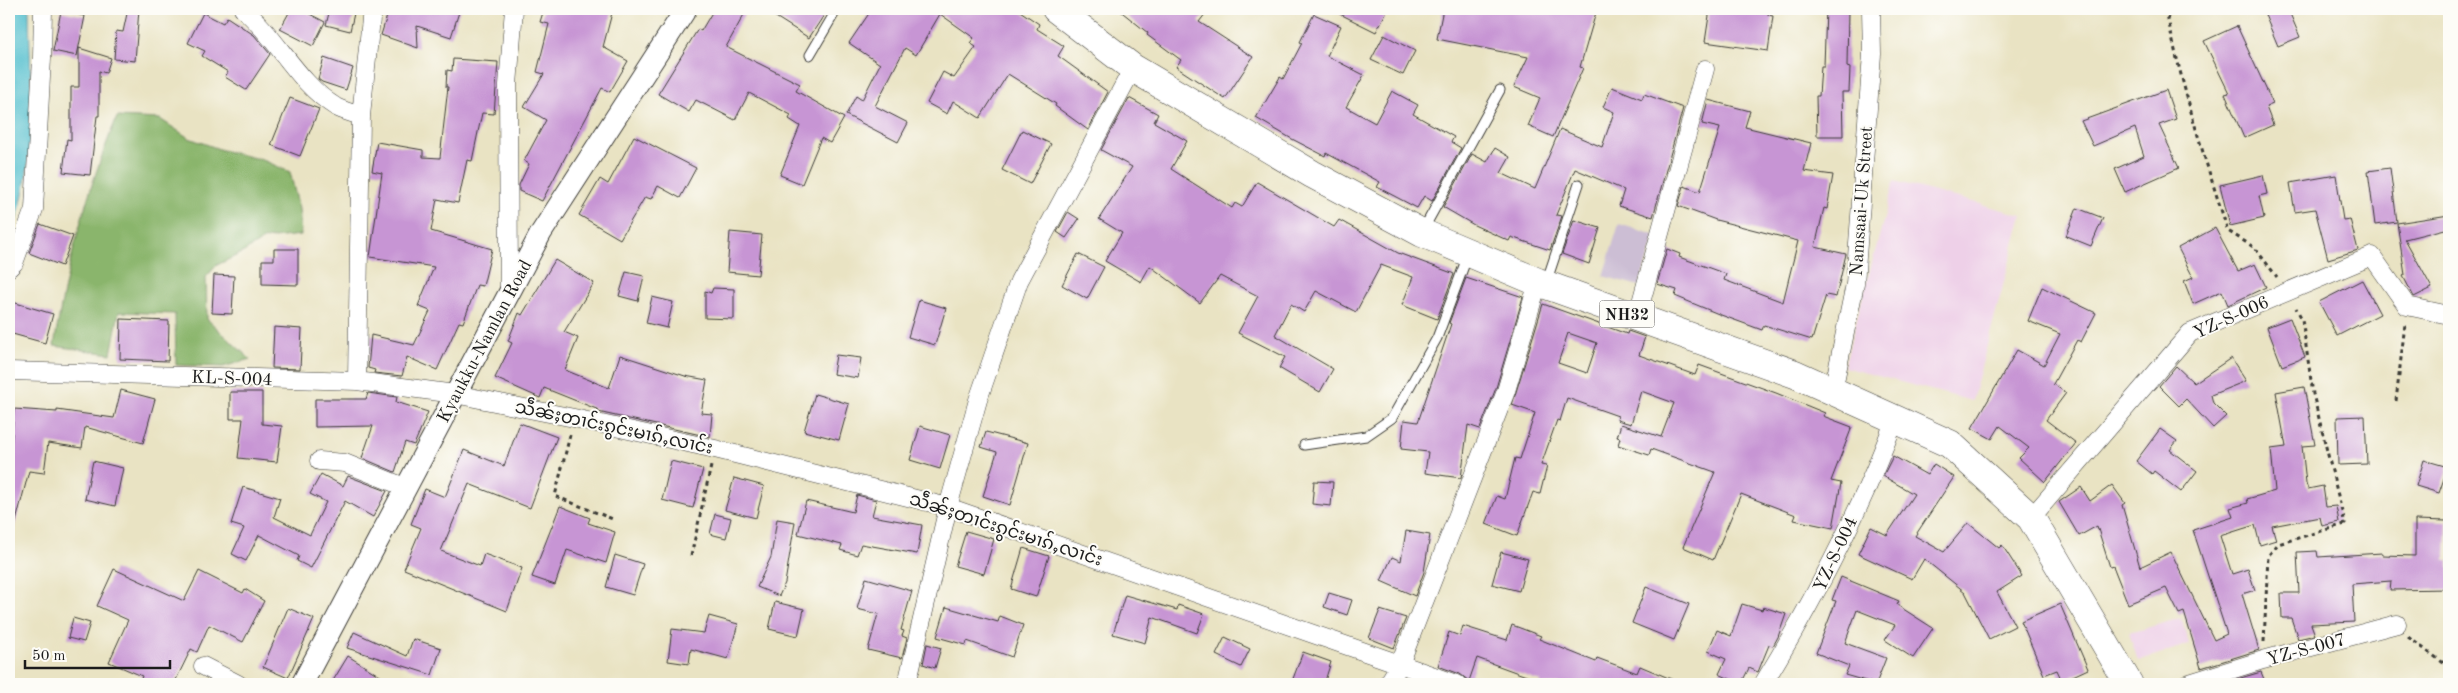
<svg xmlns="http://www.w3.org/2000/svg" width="2458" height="693" font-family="'Old Standard TT','Noto Sans Myanmar',serif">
<rect width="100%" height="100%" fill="#fdfcf7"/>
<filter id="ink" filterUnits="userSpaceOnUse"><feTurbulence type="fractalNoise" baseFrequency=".02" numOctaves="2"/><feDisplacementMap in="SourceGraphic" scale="10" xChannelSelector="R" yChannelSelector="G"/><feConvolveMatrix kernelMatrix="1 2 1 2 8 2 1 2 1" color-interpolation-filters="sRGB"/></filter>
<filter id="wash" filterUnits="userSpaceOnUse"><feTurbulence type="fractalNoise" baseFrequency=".0096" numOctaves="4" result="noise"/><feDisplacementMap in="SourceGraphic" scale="20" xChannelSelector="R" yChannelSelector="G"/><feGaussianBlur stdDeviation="1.12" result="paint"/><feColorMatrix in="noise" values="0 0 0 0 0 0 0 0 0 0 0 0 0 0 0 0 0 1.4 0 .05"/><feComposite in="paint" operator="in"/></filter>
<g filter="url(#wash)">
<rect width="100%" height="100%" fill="#e9e3c3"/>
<!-- built -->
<path fill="#eed0e8" d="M1894,181L2022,215L1972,401L1844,367Z
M2181,618L2189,644L2138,661L2129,633Z"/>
<!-- industrial -->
<path fill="#ccbed4" d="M1619,224L1655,235L1639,286L1603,276Z"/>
<!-- forest -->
<path fill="#8ab56c" stroke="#536844" d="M117,117L160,119L189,138L222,150L263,160L290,172L299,209L301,235L264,239L242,253L217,265L206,277L207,319L250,359L223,367L176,365L175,314L119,312L111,354L54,346C67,265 86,192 117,117Z"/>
<!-- water -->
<path fill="#54c0cf" stroke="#386e76" d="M9,9H29C30,82 39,171 9,239Z"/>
<g id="blocks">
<!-- building -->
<path fill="#c795d4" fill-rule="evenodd" d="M128,9H139L135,61L114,59L116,31L123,32Z
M291,9H300L325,22L313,46L280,29Z
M330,9H355L350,31L326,25Z
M382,9H460L451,37L417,26L418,48L381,35L387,16L382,14Z
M544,9H613L603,47L628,61L610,92L602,88L542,201L519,191V185L529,164L524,161L546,120L524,107L544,74L537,72L549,24L540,22Z
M714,9H747L726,47L800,84L796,91L844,118L830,143L821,138L802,184L780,175L800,126L789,119L791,115L749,93L735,120L696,100L689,112L658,94L698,29L701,31Z
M763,9H828L809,38Z
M872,9H1017L1039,24L1037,29L1064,46L1058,56L1108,92L1088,130L1055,106L1056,104L1008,74L980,118L953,101L947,114L927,103L943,72L954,78L976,47L970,43L974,38L940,14L916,55L905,48L875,106L908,123L898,142L846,115L856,96L862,100L880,64L849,43Z
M1118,9H1209L1199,22L1253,57L1225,99L1176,67L1181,60L1147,35L1148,33Z
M1330,9H1388L1376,32Z
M1443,9H1597L1580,67L1583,68L1553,137L1528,126L1540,98L1514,87L1528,57L1437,39Z
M1710,9H1769L1768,15L1773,16L1768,51L1705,42Z
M1826,9H1848L1847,67L1850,68L1849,92H1842L1843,136H1817L1816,96H1819L1821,66H1824Z
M2279,9H2288L2300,37L2278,46L2265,15Z
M61,11L85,16L77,56L53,51Z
M203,13L223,23L227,17L254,35L270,54L246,90L225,77L228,72L202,56L205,51L188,43Z
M1314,14L1341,26L1327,56L1364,75L1346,107L1375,123L1392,91L1418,105L1413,114L1454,137L1451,142L1461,148L1432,201L1424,196L1417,208L1377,187L1380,182L1326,153L1325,156L1292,139L1256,118L1280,77L1283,79L1302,43L1300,42Z
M2237,26L2273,104L2266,107L2273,125L2244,138L2225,94L2229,93L2204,41Z
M1384,35L1415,51L1403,75L1371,60Z
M79,48L111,58L106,73L99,71V116H97L90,175L63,172L67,139L71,140V87H79Z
M324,58L353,68L346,90L322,82L318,79Z
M453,59L498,62L494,114L482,113L472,161L467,160L458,203L437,199L431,231L492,249L483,286L477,285L463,323L459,322L437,370L407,357L402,376L374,373L375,370L368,368L371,335L414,345L430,311L418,306L434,267L370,257L382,173L372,171L377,142L423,150V157L440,158L448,87H446L447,70L452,71Z
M1612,87L1642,99L1644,94L1683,108L1653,217L1619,206L1624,190L1575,169L1556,215L1562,216L1550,250L1511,237L1509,241L1474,225L1443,207L1472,154L1487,162L1495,148L1510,157L1501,173L1535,189L1560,129L1602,147L1614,112L1603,107Z
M2166,90L2176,119L2159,125L2179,168L2125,192L2115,169L2144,156L2135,128L2093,146L2081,121Z
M290,98L319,109L300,156L271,145Z
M1129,98L1158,114L1154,122L1187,141L1171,169L1232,208L1235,203L1242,207L1257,182L1334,227L1339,220L1398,253L1452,273L1454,274L1437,319L1402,305L1413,277L1381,265L1356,312L1316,291L1304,312L1291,304L1275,335L1333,369L1320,392L1279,368L1285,357L1238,333L1258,296L1220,276L1200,303L1150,266L1141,282L1105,261L1122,233L1099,219L1132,167L1101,150Z
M1708,100L1750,111L1745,127L1811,143L1804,171L1833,175L1827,209L1824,208L1815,247L1846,254L1836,297L1826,295L1812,340L1764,325L1762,330L1721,315L1675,296L1677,290L1657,284L1667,249L1680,254L1679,257L1726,274L1724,280L1783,302L1798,241L1716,220L1678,206L1684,186L1700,192L1720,128L1702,124Z
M1022,130L1051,144L1030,184L1002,170Z
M634,136L696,168L680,198L658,186L651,199L645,197L620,239L579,215L600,179L608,184Z
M2390,168L2397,222L2375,225L2368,171Z
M2263,175L2267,194L2259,196L2264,218L2230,226L2220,185Z
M2336,175L2343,220L2350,219L2358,250L2328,259L2315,209L2295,212L2290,183Z
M2077,208L2103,218L2091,246L2066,236Z
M1068,212L1079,219L1066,238L1057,232Z
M2449,215V228L2405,239L2432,288L2414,297L2403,276L2405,275L2397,223Z
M1574,220L1600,228L1589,264L1562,254Z
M40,224L73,236L62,266L29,253Z
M2215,228L2238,271L2255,264L2266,287L2228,305L2222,291L2193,304L2184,281L2193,277L2178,248Z
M730,232L762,235L758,275L727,272Z
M274,249H298V285L262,284V260H274Z
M1078,254L1104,267L1087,299L1062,285Z
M555,260L594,283L564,332L578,338L565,370L609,388L620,355L685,376L707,380L701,413L712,414L710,437L598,412L599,410L544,388L540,398L495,378L512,343L508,341L519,313L522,315Z
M626,272L644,276L638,301L619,296Z
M214,275L234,276L232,314L212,313Z
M1466,278L1523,297L1496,388L1480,429L1468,425L1461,478L1425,473L1428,452L1401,449L1404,420L1418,422L1451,324L1449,323Z
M2362,280L2380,314L2337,336L2319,302Z
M2042,287L2096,313L2081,342L2077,340L2053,384L2066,393L2046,420L2076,443L2045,482L2019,458L2029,448L2000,426L1992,439L1972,428L2017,350L2044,365L2060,334L2028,321Z
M713,288L734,289V319L705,318V291L711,293Z
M652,297L673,302L667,328L646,323Z
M919,300L946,308L935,345L908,337Z
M9,301L53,314L45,343L9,333Z
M1543,304L1627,334L1628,331L1645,337L1639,355L1695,375L1699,365L1776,393L1825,413L1823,416L1852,427L1831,481L1841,483L1833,528L1794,520L1796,515L1741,494L1713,560L1683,547L1715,472L1651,449L1649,455L1618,445L1620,438L1617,437L1621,424L1661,437L1674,403L1641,391L1631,424L1617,420L1618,416L1567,398L1560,421L1557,420L1541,465L1547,466L1540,494L1533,492L1517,536L1486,524L1497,496L1505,499L1515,458L1520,459L1535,413L1512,405ZM1568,333L1597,343L1587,373L1558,363Z
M2290,318L2305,357L2282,366L2267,327Z
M121,319L169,321L168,361L120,359Z
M274,327L302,329L300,369L272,368Z
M836,355L861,358L858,378L833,374Z
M2231,358L2246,381L2211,395L2213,403L2226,416L2213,428L2186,399L2179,406L2159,386L2176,366L2194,383Z
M2304,387L2315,445L2302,446L2306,483L2308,489L2323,486L2326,507L2336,506L2339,522L2322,526L2320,517L2272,526L2276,540L2260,545L2255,525L2220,536L2232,574L2248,569L2255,590L2242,594L2259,650L2201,668L2184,612L2179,614L2166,588L2128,604L2113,566L2110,567L2097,526L2079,536L2059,502L2081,487L2090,501L2112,485L2125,503L2122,505L2140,567L2171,552L2214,640L2227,634L2193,530L2233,517L2230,508L2248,503L2247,499L2275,491L2271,449L2286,447L2276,392Z
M121,390L155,399L143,443L85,427L82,448L48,443L44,473L29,471L14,529L9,528V448L11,449L14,409L57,412V410L114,418Z
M230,392H262V424L282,426L277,462L238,458L243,419H230Z
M368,393L397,397L396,402L428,412L414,445L405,442L395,472L362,458L373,426L315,427V399H366Z
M815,394L849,404L839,440L804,431Z
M2365,416L2367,464L2338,465L2337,417Z
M520,423L557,437L530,508L469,484L441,551L480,566L484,554L522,568L507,611L404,569L421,528L411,524L425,489L445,497L464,450L504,466Z
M920,426L950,435L940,469L910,460Z
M2160,429L2177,441L2170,450L2197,471L2181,492L2154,471L2152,474L2136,461Z
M986,432L1028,443L1010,505L983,496L997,452L981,447Z
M1893,456L1927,475L1934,464L1954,477L1915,536L1944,552L1968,523L1999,548L2002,545L2022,576L1997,592L2015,626L1989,639L1965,592L1924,559L1912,579L1858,554L1871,527L1887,535L1914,494L1883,476Z
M2424,460L2448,467L2439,493L2416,486Z
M93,461L123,468L115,506L85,499Z
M671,461L703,469L693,508L662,500Z
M321,474L343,486L348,476L387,491L373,517L345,501L311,568L297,561L299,556L259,535L246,561L232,554L244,528L231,524L243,487L280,498L274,517L310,535L326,502L310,494Z
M734,478L764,486L756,518L725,510Z
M1314,481L1333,482L1331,506L1312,504Z
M857,495L876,500L872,516L922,525L917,554L861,544L857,555L840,550L842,545L798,534L806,501L853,512Z
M560,506L590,518L588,523L615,532L606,563L567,550L555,585L532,577Z
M715,514L731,518L726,538L710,534Z
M777,519L795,522L785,583L779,596L757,587L771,557Z
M2415,520L2447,521L2446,561H2449V589L2390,590L2391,581L2352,584L2354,622L2311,624L2315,635L2298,639L2291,618H2282L2281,593H2299L2297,552L2317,551L2318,557L2382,553V555L2415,556Z
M966,531L994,539L984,574L955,566Z
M1406,531L1430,535L1424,572L1415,596L1381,581L1392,557L1401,561Z
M1023,548L1049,556L1036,597L1011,589Z
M1501,552L1528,559L1519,591L1492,584Z
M615,555L643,564L633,595L606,587Z
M114,569L184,601L199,571L243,593L245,589L264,601L243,642L209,625L197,652L191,649L174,684H139L142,676L109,662L128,620L97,606Z
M1841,577L1899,601L1897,605L1933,628L1913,658L1885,640L1895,625L1857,610L1845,643L1886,658L1876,684L1845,675L1849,666L1816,653L1836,601L1832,600Z
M866,578L912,591L901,630L904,631L902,636L907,638L902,658L868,650L878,614L857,609Z
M1646,587L1689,604L1674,640L1632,623Z
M1329,593L1352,600L1347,615L1324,607Z
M1125,595L1177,610L1178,605L1204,614L1197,633L1152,617L1145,643L1113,634Z
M775,602L804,609L798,636L769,629Z
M1742,604L1762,610L1763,607L1786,614L1778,637L1773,646L1769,645L1758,672L1749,668L1741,684L1719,674L1726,659L1708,651L1717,630L1731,636Z
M2060,604L2088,669L2062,681L2057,670L2044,675L2021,621Z
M946,607L998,622L1000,616L1023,625L1012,657L967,641L966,645L937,637Z
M288,608L314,619L288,678L263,667Z
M1380,610L1406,618L1394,648L1369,638Z
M709,616L738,624L728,659L691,649L689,664L668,661L672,629L704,633Z
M73,618L90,623L84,642L68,638Z
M1512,625L1541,636L1539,639L1596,662L1597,658L1637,673L1640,666L1683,684H1539L1540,681L1477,658L1469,681L1460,674L1438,666L1449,632L1460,636L1463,626L1507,640Z
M354,632L407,656L413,639L441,648L432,675L347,648Z
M1225,637L1250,649L1241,667L1216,655Z
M927,644L941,648L935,668L923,664Z
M1303,652L1331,662L1324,684H1291Z
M348,656L393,684H331Z
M2261,672L2266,684H2235L2234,680Z"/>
</g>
</g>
<g filter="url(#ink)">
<use href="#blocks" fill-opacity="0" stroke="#3b3a35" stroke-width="1"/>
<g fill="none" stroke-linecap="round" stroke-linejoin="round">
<!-- service casing -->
<g stroke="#3b3a35" stroke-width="11">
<path id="service" d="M1623,9H1624
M810,55L837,9
M1423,230L1500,90
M1546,283L1579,184
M1304,445L1366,436L1392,418L1437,338L1468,255"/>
</g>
<!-- minor casing -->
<g stroke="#3b3a35" stroke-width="19">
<path id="minor" d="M243,9C277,37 297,83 336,107C343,111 353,113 361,116
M9,268L14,263L34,209L42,58L43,9
M509,291L508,85L514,9
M1637,317L1705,69
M9,371L357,381L455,394L574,418L715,449L948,507L1457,684
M357,381L361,116L372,9
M1833,391L1855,284L1872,54L1871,9
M319,461L345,463L407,488
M2031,518L2190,333L2372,256L2407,306L2449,315
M203,666L238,684
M907,684L948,507L978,400L1019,281L1133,68
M1388,684L1400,664L1506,391L1538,282
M1763,684C1814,600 1861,511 1895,419
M2186,684L2263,660L2397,624"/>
</g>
<!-- tertiary casing -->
<g stroke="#3b3a35" stroke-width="23">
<path id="tertiary" d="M302,684L541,233L686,9"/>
</g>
<!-- trunk casing -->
<g stroke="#3b3a35" stroke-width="29">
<path id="trunk" d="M1056,9L1133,68L1312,174L1422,233L1538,282L1795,374L1950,444L2031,518L2129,684"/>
</g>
<!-- path -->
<path stroke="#3b3a35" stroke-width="3" stroke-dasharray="4 4" stroke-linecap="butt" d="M2166,9C2181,85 2204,157 2228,231L2255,248L2277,277
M2396,401L2405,324
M570,435L555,496L615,520
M691,556L711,466
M2408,637L2449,667
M2264,642L2268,556L2278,544L2345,524L2313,394L2302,319L2296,308"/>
<!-- service -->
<use href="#service" stroke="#fff" stroke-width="9"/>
<!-- minor -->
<use href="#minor" stroke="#fff" stroke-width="18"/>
<!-- tertiary -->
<use href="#tertiary" stroke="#fff" stroke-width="21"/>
<!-- trunk -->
<use href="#trunk" stroke="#fff" stroke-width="28"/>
</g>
</g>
<g text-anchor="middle" stroke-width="4" stroke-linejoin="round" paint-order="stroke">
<!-- shield labels -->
<rect fill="#fdfcf7" stroke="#605f5e" stroke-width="1" x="1599.5" y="300.5" width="55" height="27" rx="4"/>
<g font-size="16" font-weight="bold" fill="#1c1c1c">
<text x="1627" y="320">NH32</text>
</g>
<!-- street labels -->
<g font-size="18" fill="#1c1c1c" stroke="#fdfcf7">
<text transform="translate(1861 201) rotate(-86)" y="6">Namsaai-Uk Street</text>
<text transform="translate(2231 317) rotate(-24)" y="6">YZ-S-006</text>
<text transform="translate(484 341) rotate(-62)" y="6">Kyaukku-Namlan Road</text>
<text transform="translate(232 378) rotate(2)" y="6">KL-S-004</text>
<text transform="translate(614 427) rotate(12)" y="6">သဵၼ်ႈတၢင်းၵွင်းမၢၵ်ႇလၢင်း</text>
<text transform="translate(1006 529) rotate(18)" y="6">သဵၼ်ႈတၢင်းၵွင်းမၢၵ်ႇလၢင်း</text>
<text transform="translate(1835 554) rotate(-65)" y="6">YZ-S-004</text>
<text transform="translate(2306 649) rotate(-15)" y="6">YZ-S-007</text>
</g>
</g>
<!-- margin -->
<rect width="2458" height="693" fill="none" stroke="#fdfcf7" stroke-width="30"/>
<!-- scale -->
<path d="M25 660v8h145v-8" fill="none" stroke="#1c1c1c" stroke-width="2.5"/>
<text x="32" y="660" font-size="15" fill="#1c1c1c" stroke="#fdfcf7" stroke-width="4" paint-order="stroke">50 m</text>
</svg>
